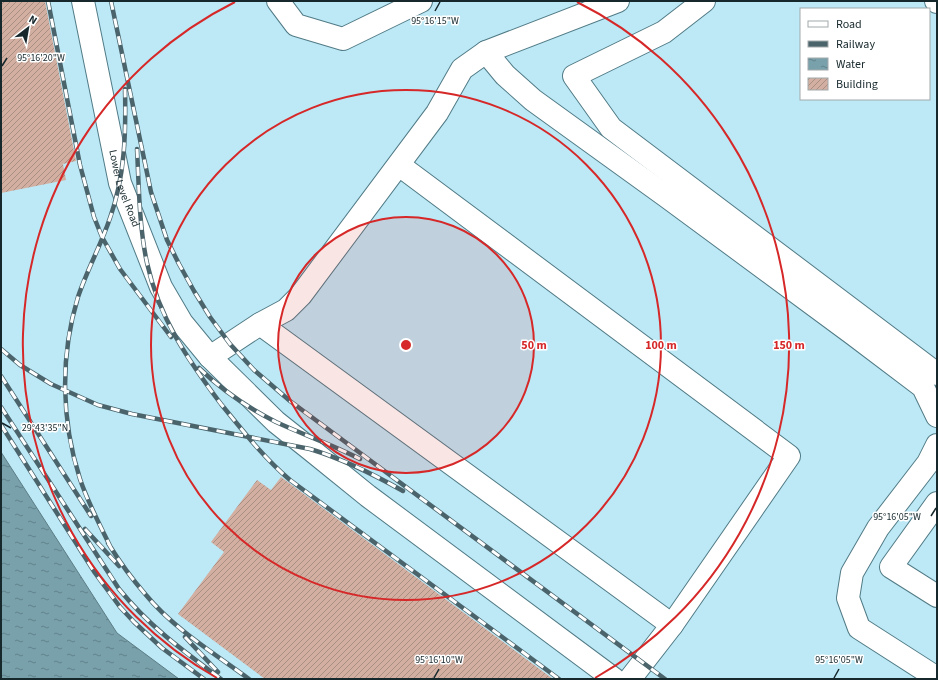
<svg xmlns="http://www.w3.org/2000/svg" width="938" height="680" font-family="'Source Sans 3',sans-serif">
<defs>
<pattern id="water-ripples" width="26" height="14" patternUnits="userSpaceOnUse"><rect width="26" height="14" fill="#79a1ab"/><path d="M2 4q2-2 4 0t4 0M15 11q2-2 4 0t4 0" fill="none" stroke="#62838c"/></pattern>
<pattern id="building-hatch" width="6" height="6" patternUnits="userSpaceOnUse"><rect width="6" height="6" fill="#d2afa1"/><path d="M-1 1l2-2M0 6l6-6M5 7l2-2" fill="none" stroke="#a98e84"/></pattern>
</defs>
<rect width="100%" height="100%" fill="#bde9f6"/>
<!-- water -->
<path fill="url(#water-ripples)" stroke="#5c7d85" d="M1,452L117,633L179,679H1Z"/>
<!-- building -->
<path fill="url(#building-hatch)" d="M1,1H45L76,161L63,164L66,180L1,193Z
M281,477L553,679H265L178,614L224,552L211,542L257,480L271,490Z"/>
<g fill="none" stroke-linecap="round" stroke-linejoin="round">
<!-- minor casing -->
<g stroke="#517b86" stroke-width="24">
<g id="minor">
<path id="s1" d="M83,1L120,183L161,287L182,323L210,357L276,422L310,449L368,496L614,679"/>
<path d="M278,1L296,25L343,39L421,1"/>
<path d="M704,1L664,32L574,76L611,128L937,374"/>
<path d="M936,1L937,2"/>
<path d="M486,52L505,75L533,100L666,196L853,334L923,387L937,416"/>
<path d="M399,165L789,456L672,625L630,679"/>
<path d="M260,324L672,625"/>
<path d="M210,357L260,324L286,310L301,295L437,113L462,69L486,52L618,1"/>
<path d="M937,445L928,463L878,528L852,573L848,598L859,628L937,678"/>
<path d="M937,503L891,567L937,596"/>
</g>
</g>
<!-- minor -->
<use href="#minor" stroke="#fff" stroke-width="22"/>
<!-- rail casing -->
<g stroke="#4b646c" stroke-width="4.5">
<path id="rail" d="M48,1L80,165L94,217L102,237L120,269L171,337
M111,1L151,192L167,240L179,264L194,291L210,317L230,344L254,370L290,401L665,679
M137,149C139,187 139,226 147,263C159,318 188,360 221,404C243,431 263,457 290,480L559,679
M1,349L20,365L51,384L98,405L132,414L310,449C343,459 373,474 403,491
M199,368C222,390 248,408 276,422C304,435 333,445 360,459
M1,376L91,516
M1,407L119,589C150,627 182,650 221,679
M1,425L95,573L120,607L134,622L162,648L204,679
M85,529L119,566
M108,543C119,561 132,579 146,595C173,628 215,654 249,679
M111,548C100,525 88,503 80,479C61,420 60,356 78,297C87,270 101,245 110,218C125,176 126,133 125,89
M185,637L218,672"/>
</g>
<!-- rail -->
<use href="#rail" stroke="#fff" stroke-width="3" stroke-dasharray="9" stroke-linecap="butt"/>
</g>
<!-- ticks -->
<path fill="none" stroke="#17282d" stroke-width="1.5" d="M435,11L440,2M2,66L7,58M2,423L11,428M931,516L936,508M434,678L439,669M834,678L839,669"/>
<!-- distance rings -->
<circle cx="406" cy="345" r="128" fill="#d62828" fill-opacity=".12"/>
<g fill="none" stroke="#d62828" stroke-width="2">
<circle cx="406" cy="345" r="128"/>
<circle cx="406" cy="345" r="255"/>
<path d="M217 678A383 383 0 0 1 235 2M577 2A383 383 0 0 1 595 678"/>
</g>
<g text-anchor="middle" stroke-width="3" stroke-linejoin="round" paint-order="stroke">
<!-- street labels -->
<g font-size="11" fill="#17282d" stroke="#fff">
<text dy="4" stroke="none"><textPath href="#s1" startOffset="192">Lower Level Road</textPath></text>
</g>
</g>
<g font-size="10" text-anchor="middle" fill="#17282d" stroke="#fff" stroke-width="3" stroke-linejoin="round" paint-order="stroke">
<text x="435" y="24">95°16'15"W</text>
<text x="41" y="61">95°16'20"W</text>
<text x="45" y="431">29°43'35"N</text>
<text x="897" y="520">95°16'05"W</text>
<text x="439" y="663">95°16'10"W</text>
<text x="839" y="663">95°16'05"W</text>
</g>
<circle cx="406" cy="345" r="6" fill="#d62828" stroke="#fff" stroke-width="2"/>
<g font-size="12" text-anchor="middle" font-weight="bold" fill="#d62828" stroke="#fff" stroke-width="3" stroke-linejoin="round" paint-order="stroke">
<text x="534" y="349">50 m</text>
<text x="661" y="349">100 m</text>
<text x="789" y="349">150 m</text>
</g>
<!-- border -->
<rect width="938" height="680" fill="none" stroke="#17282d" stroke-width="4"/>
<!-- legend -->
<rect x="800" y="8" width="130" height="92" fill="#ffffff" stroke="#a2a9ab"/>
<rect x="808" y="21" width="20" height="6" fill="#ffffff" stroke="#a2a9ab"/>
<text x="836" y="28" font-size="12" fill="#17282d">Road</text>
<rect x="808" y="41" width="20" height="6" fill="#4b646c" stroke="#a2a9ab"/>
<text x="836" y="48" font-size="12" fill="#17282d">Railway</text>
<rect x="808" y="58" width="20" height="12" fill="url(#water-ripples)" stroke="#a2a9ab"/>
<text x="836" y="68" font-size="12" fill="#17282d">Water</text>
<rect x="808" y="78" width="20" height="12" fill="url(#building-hatch)" stroke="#a2a9ab"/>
<text x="836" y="88" font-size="12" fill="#17282d">Building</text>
<!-- north arrow -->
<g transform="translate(28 28) rotate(31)" stroke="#ffffff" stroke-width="3" paint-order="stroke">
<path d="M0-3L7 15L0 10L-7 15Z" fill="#17282d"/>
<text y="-6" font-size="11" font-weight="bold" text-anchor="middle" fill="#17282d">N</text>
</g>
</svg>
